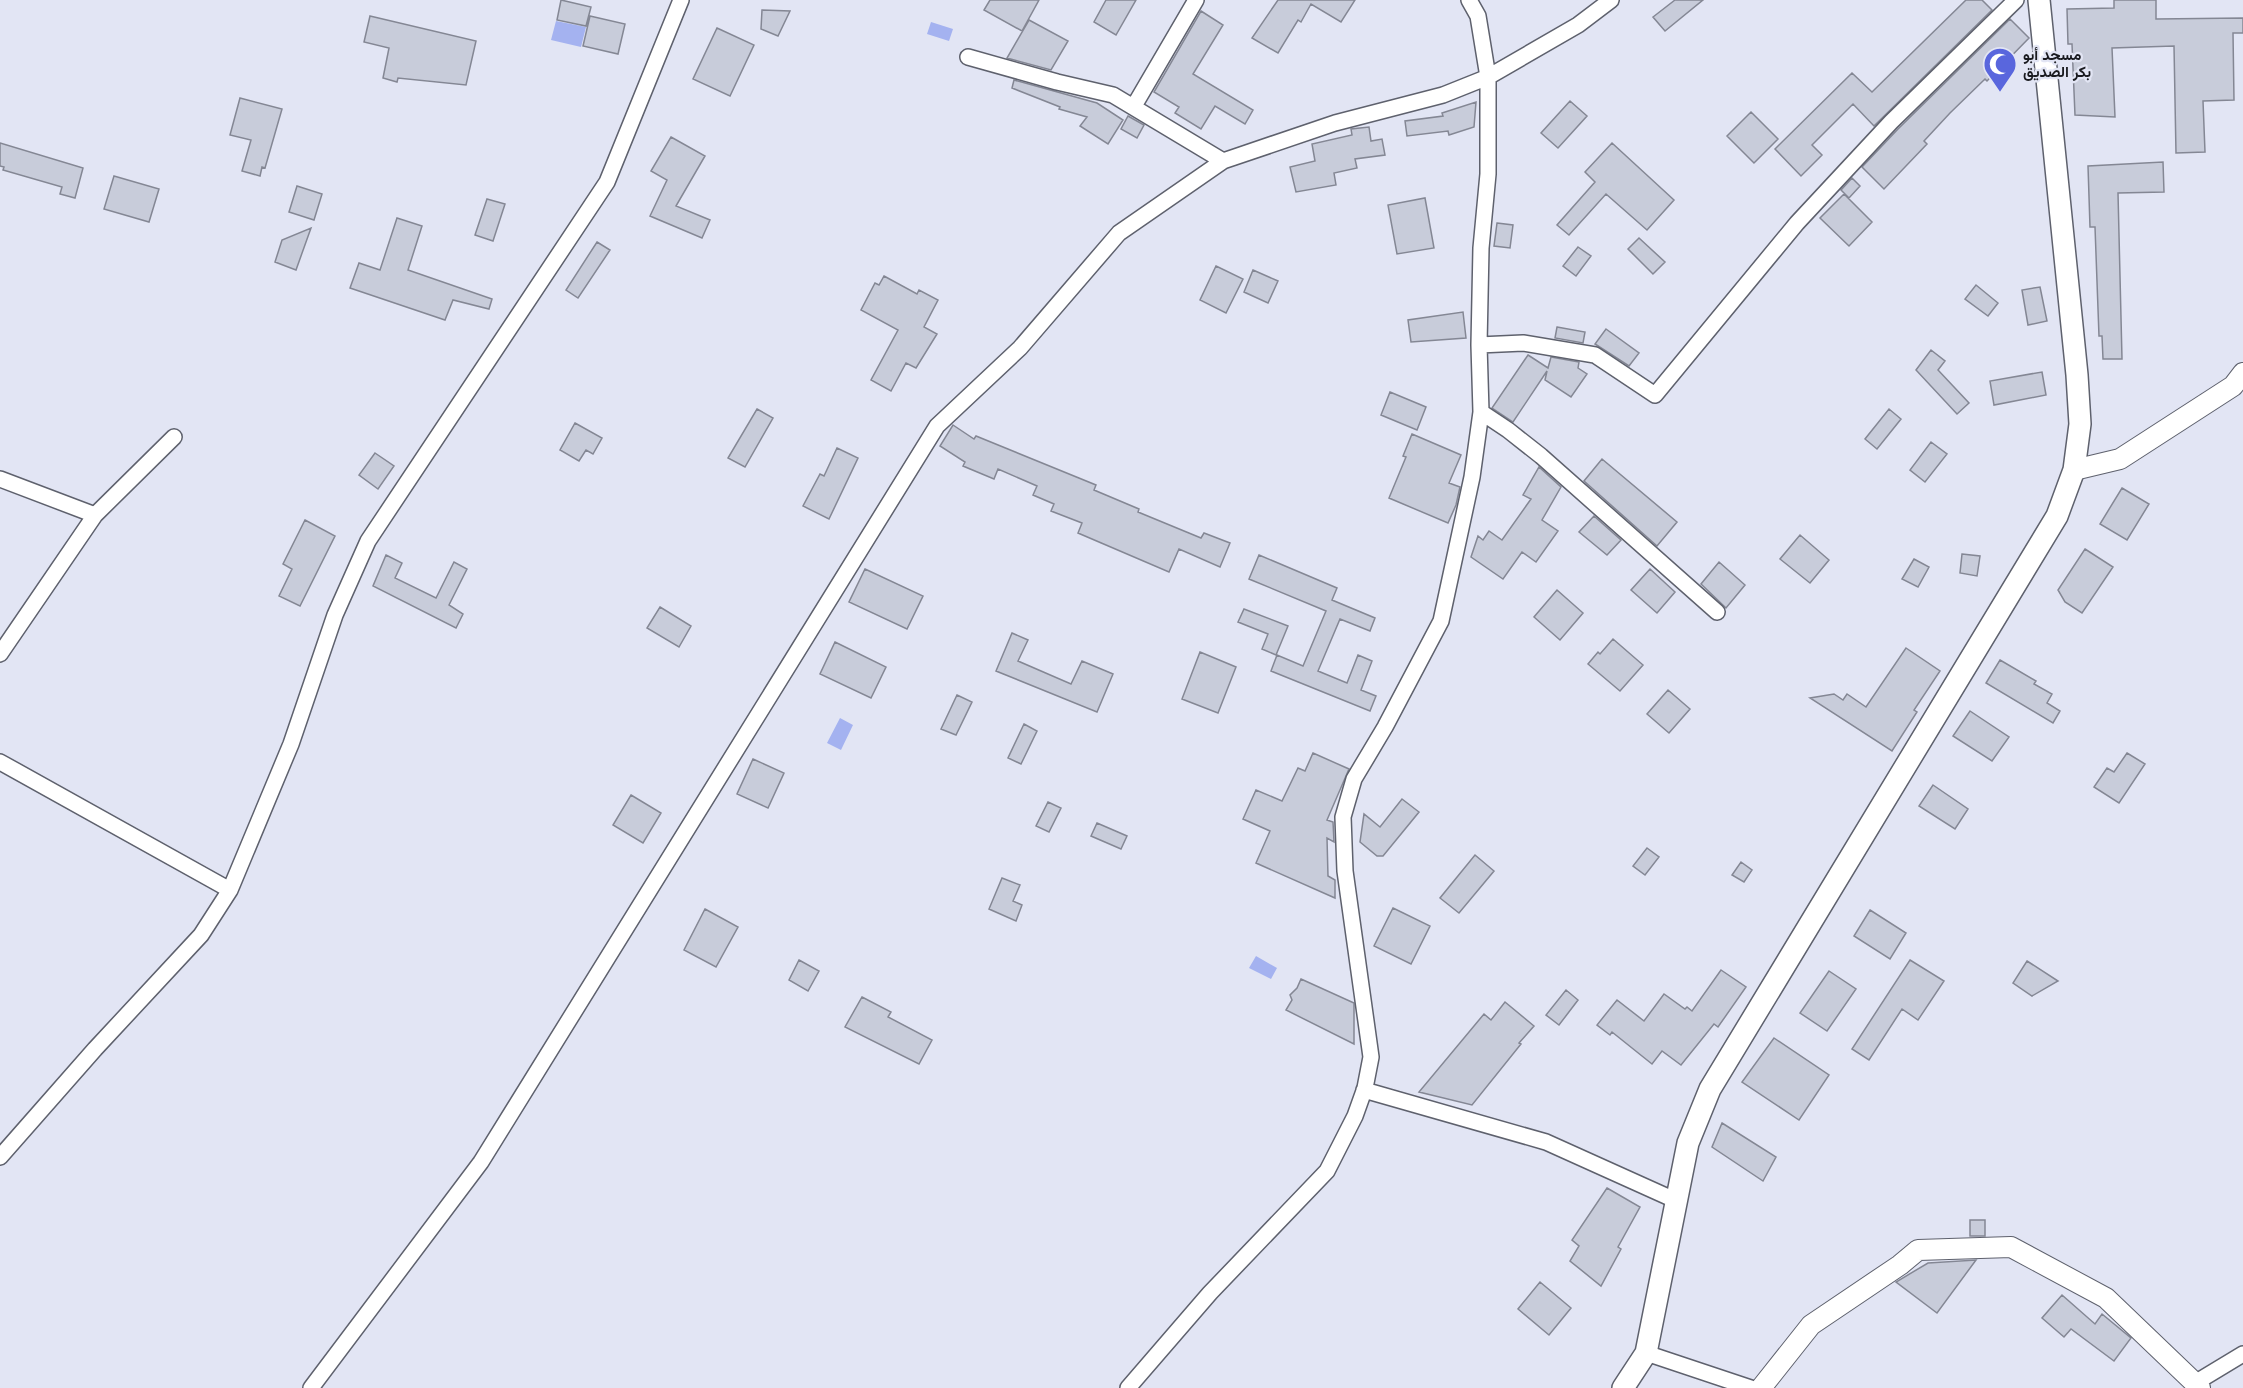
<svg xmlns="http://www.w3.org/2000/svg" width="2243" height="1388" font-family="'Libre Baskerville',Vazirmatn,serif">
<rect width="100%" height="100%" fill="#e2e5f4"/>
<!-- water -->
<path fill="#a4b2f0" d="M556,21L586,27L581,47L551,40Z
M931,22L953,29L949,41L927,34Z
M840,718L853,725L841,750L827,743Z
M1256,956L1277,968L1271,979L1249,968Z"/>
<!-- building -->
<path fill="#c8ccda" stroke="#848794" stroke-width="1.5" d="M561,0L591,7L586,26L557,20Z
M990,0H1039L1022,31L984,10Z
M1106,0H1136L1116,35L1094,22Z
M1278,0H1355L1341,22L1311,4L1301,22L1298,20L1278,53L1252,38Z
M1675,0H1703L1665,31L1653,17Z
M1966,0H1982L1992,10L1874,126L1853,104L1812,145L1822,155L1801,176L1775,149L1852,73L1872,92Z
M2114,0H2156V19L2243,18V33H2233L2234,100L2203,101L2205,152L2176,153L2174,46L2112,48L2115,117L2075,115L2072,44H2068L2067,9L2114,8Z
M762,10L790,11L778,36L761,29Z
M1201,11L1223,25L1193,74L1253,110L1245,124L1215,106L1201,129L1175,113L1179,107L1154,92Z
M370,16L476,41L466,85L398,78L397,82L383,78L389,48L364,42Z
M590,16L625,24L618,54L583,46Z
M2010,19L2029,38L1987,81L1985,79L1950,113L1924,141L1927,144L1884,189L1862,167L1898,129Z
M1029,20L1068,41L1051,70L1007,58Z
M717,28L754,45L730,96L693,79Z
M1014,80L1097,103L1123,120L1108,144L1080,126L1087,117L1059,109L1060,107L1012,88Z
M240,98L282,109L265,168L262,167L260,176L242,171L251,140L230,135Z
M1570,101L1587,116L1558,148L1541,133Z
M1476,102L1474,127L1449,135L1448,131L1407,136L1405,121L1443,116L1442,113Z
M1751,112L1778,139L1754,163L1727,136Z
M1128,116L1144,125L1137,138L1121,129Z
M1369,127L1371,141L1382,139L1385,155L1355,159L1357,168L1334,173L1336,185L1296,192L1290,167L1315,161L1312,144L1352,135L1351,129Z
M671,137L705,156L676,206L710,220L702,238L650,216L667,180L651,171Z
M0,143L83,168L75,198L60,194L62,187L3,170L4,167L0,166Z
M1612,143L1674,200L1647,230L1606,194L1569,235L1557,225L1595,182L1585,172Z
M2163,162L2164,192L2118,193L2122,359H2103L2102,336H2099L2095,227H2090L2088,166Z
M114,176L159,189L149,222L104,209Z
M1852,178L1860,186L1849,198L1841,190Z
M297,186L322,194L314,220L289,212Z
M1844,194L1872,222L1849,246L1820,218Z
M1425,198L1434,248L1397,254L1388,205Z
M487,199L505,204L493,241L475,235Z
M397,218L422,226L408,270L492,299L489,309L453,300L445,320L350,288L359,263L380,270Z
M1497,223L1513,225L1510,248L1494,246Z
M311,228L296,270L275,262L282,240Z
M1639,238L1665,262L1653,274L1628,249Z
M597,242L610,250L578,298L566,290Z
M1578,247L1591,256L1576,276L1563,266Z
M1216,266L1243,279L1226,313L1200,300Z
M1253,270L1278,281L1268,303L1244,292Z
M884,276L917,294L919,290L938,300L924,327L937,334L916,368L906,363L891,391L871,380L898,330L861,310L875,283L879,285Z
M1976,285L1998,303L1988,316L1965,299Z
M2040,287L2047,321L2028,325L2022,290Z
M1463,312L1466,338L1411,342L1408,320Z
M1557,327L1585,332L1583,343L1555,338Z
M1606,329L1639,353L1629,366L1595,344Z
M1931,350L1945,361L1938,370L1969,403L1957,414L1916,370Z
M1528,355L1548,368L1551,357L1579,362L1578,368L1587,374L1571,397L1545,380L1547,371L1513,422L1492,408Z
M2042,372L2046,395L1994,405L1990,381Z
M1390,392L1426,407L1417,430L1381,415Z
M757,409L773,418L745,467L728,458Z
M1889,409L1901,419L1877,449L1865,439Z
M575,423L602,438L593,454L586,450L579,461L560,450Z
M953,425L974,439L976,436L1096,485L1094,490L1139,509L1138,512L1201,538L1204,533L1230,543L1220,567L1179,549L1169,572L1078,533L1082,523L1051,511L1054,504L1033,495L1037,486L998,469L994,479L963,466L965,462L940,446Z
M1412,434L1461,455L1449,483L1460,487L1456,505L1448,523L1389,498L1406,457L1403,456Z
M1931,442L1947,454L1925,482L1910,470Z
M837,448L858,458L829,519L803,506L820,474L824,476Z
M375,453L394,466L378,489L359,475Z
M1602,459L1677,522L1657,546L1584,481Z
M1539,467L1561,487L1542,520L1558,531L1536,562L1522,552L1503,579L1471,557L1478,536L1483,540L1489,531L1502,540L1531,499L1523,495Z
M2122,488L2149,504L2127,540L2100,524Z
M1594,516L1621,540L1607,555L1579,532Z
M305,520L335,536L300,606L279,596L292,569L283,564Z
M1800,535L1829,560L1810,583L1780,559Z
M2085,549L2113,567L2082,613L2065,602L2058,590Z
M1962,554L1980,556L1977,576L1960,573Z
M386,555L402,563L395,578L436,598L454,562L467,569L449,605L463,614L456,628L373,586Z
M1259,555L1337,588L1332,600L1375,618L1370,631L1340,619L1318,671L1347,683L1358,655L1372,661L1361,690L1376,696L1370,711L1271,671L1277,655L1303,666L1326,611L1249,579Z
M1914,559L1929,567L1918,587L1902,579Z
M1719,562L1745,585L1726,608L1701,584Z
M865,569L923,596L907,629L849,602Z
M1650,569L1675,592L1657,613L1631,590Z
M1557,590L1583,613L1560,640L1534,617Z
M660,607L691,626L679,647L647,628Z
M1244,609L1288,626L1276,655L1262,649L1268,634L1238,622Z
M1012,633L1028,640L1018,661L1071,684L1082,661L1113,674L1097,712L996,671Z
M1613,639L1643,665L1620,691L1588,664L1598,652L1600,654Z
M835,642L886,667L871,698L820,674Z
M1906,648L1940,671L1914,710L1917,712L1892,751L1810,698L1834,694L1843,700L1847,694L1866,707Z
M1200,652L1236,667L1218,713L1182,699Z
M2000,660L2036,681L2034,684L2052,694L2047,703L2060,711L2053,723L1986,683Z
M1668,690L1690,709L1669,733L1647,714Z
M957,695L972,702L956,735L941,729Z
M1970,711L2009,737L1992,761L1953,736Z
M1024,724L1037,731L1021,764L1008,758Z
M1313,753L1349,769L1327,820L1333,822L1334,842L1327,838L1328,876L1335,880V898L1256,863L1270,831L1243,819L1256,790L1282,801L1298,768L1305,771Z
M2127,753L2145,764L2119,803L2094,787L2107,768L2114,772Z
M753,759L784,773L768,808L737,794Z
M1933,785L1968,809L1955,829L1919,806Z
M631,795L661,813L643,843L613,825Z
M1402,799L1419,812L1383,856H1377L1360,842L1364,814L1380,827Z
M1048,802L1061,808L1049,832L1036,826Z
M1097,823L1127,836L1121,849L1091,836Z
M1647,848L1659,857L1645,875L1633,866Z
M1475,855L1494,871L1459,913L1440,898Z
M1741,862L1752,870L1744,882L1732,875Z
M1002,878L1020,885L1013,901L1022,905L1016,921L989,909Z
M1393,908L1430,926L1411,964L1374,946Z
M705,909L738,927L716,967L684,950Z
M1870,910L1906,933L1890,959L1854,936Z
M799,960L819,971L808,991L789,980Z
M1910,960L1944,981L1918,1020L1902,1009L1869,1060L1852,1049Z
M2027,961L2058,981L2032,996L2013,983Z
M1721,970L1746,987L1718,1027L1714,1024L1681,1065L1662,1051L1652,1064L1612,1032L1610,1035L1597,1025L1617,1000L1644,1021L1664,994L1685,1009L1687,1007L1692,1011Z
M1829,971L1856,989L1827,1031L1800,1013Z
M1301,979L1354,1003V1044L1286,1010L1292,1000L1290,995L1297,988Z
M1566,990L1578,1000L1559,1025L1546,1015Z
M862,997L891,1012L888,1017L932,1040L919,1064L845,1027Z
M1505,1002L1534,1026L1519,1043L1521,1044L1472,1105L1419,1092L1484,1014L1491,1020Z
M1774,1038L1829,1075L1799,1120L1742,1082Z
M1722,1123L1776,1157L1763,1181L1712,1147Z
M1607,1188L1640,1207L1618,1247L1621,1249L1601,1286L1570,1261L1579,1246L1572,1240Z
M1970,1220H1985V1236H1970Z
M1976,1260L1937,1313L1896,1282L1928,1263Z
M1540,1282L1571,1308L1549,1335L1518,1309Z
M2062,1295L2095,1324L2102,1314L2131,1338L2114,1361L2071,1329L2064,1337L2042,1318Z"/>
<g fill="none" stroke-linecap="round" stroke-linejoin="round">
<!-- minor casing -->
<g stroke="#5e616d" stroke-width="18">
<path id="minor" d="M968,57L1057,82L1113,95L1223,161
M1134,106L1196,0
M1479,345L1523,343L1595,355L1655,395L1797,223L1891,122L2016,0
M1481,412L1508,430L1541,456L1717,612
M0,479L95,515L0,654
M95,515L174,437
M0,762L230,890
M1364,1090L1546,1142L1677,1201
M0,1157L95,1049L201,935L230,890L291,744L335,615L368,541L607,182L681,0
M1646,1353L1751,1388
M2195,1383L2243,1354
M311,1388L481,1162L937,426L1020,348L1119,233L1223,161L1335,123L1443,95L1488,77L1578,25L1611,0
M1128,1388L1210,1293L1327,1171L1355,1116L1365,1088L1371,1057L1345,871L1343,817L1354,779L1385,727L1441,621L1472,477L1481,412L1479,345L1481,248L1488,174V77L1478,16L1469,0"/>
</g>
<!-- tertiary casing -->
<g stroke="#5e616d" stroke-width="22">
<path id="tertiary" d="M2074,470L2120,459L2233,386L2243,373
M1761,1388L1811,1325L1900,1265L1918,1250L2011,1247L2106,1298L2200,1388"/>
</g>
<!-- secondary casing -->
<g stroke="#5e616d" stroke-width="24">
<path id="secondary" d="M1623,1388L1646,1353L1688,1143L1710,1089L2057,516L2074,470L2080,424L2077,375L2039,0"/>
</g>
<!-- minor -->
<use href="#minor" stroke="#fff" stroke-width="15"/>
<!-- tertiary -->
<use href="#tertiary" stroke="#fff" stroke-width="20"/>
<!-- secondary -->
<use href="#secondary" stroke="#fff" stroke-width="21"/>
</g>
<!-- icons -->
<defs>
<g id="mosque-pin" transform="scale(1.725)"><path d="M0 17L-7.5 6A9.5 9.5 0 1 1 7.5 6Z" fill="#5966dd" stroke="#e2e5f4"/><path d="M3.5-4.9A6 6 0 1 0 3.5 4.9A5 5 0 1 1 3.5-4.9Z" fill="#fff"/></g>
</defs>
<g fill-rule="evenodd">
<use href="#mosque-pin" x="2000" y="64"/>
</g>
<g text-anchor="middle" stroke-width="4.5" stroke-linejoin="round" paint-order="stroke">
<!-- poi labels -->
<g font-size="15" font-weight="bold" fill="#191a1f" stroke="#e2e5f4" text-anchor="start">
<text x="2023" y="60">مسجد أبو<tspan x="2023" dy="17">بكر الصديق</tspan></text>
</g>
</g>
</svg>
